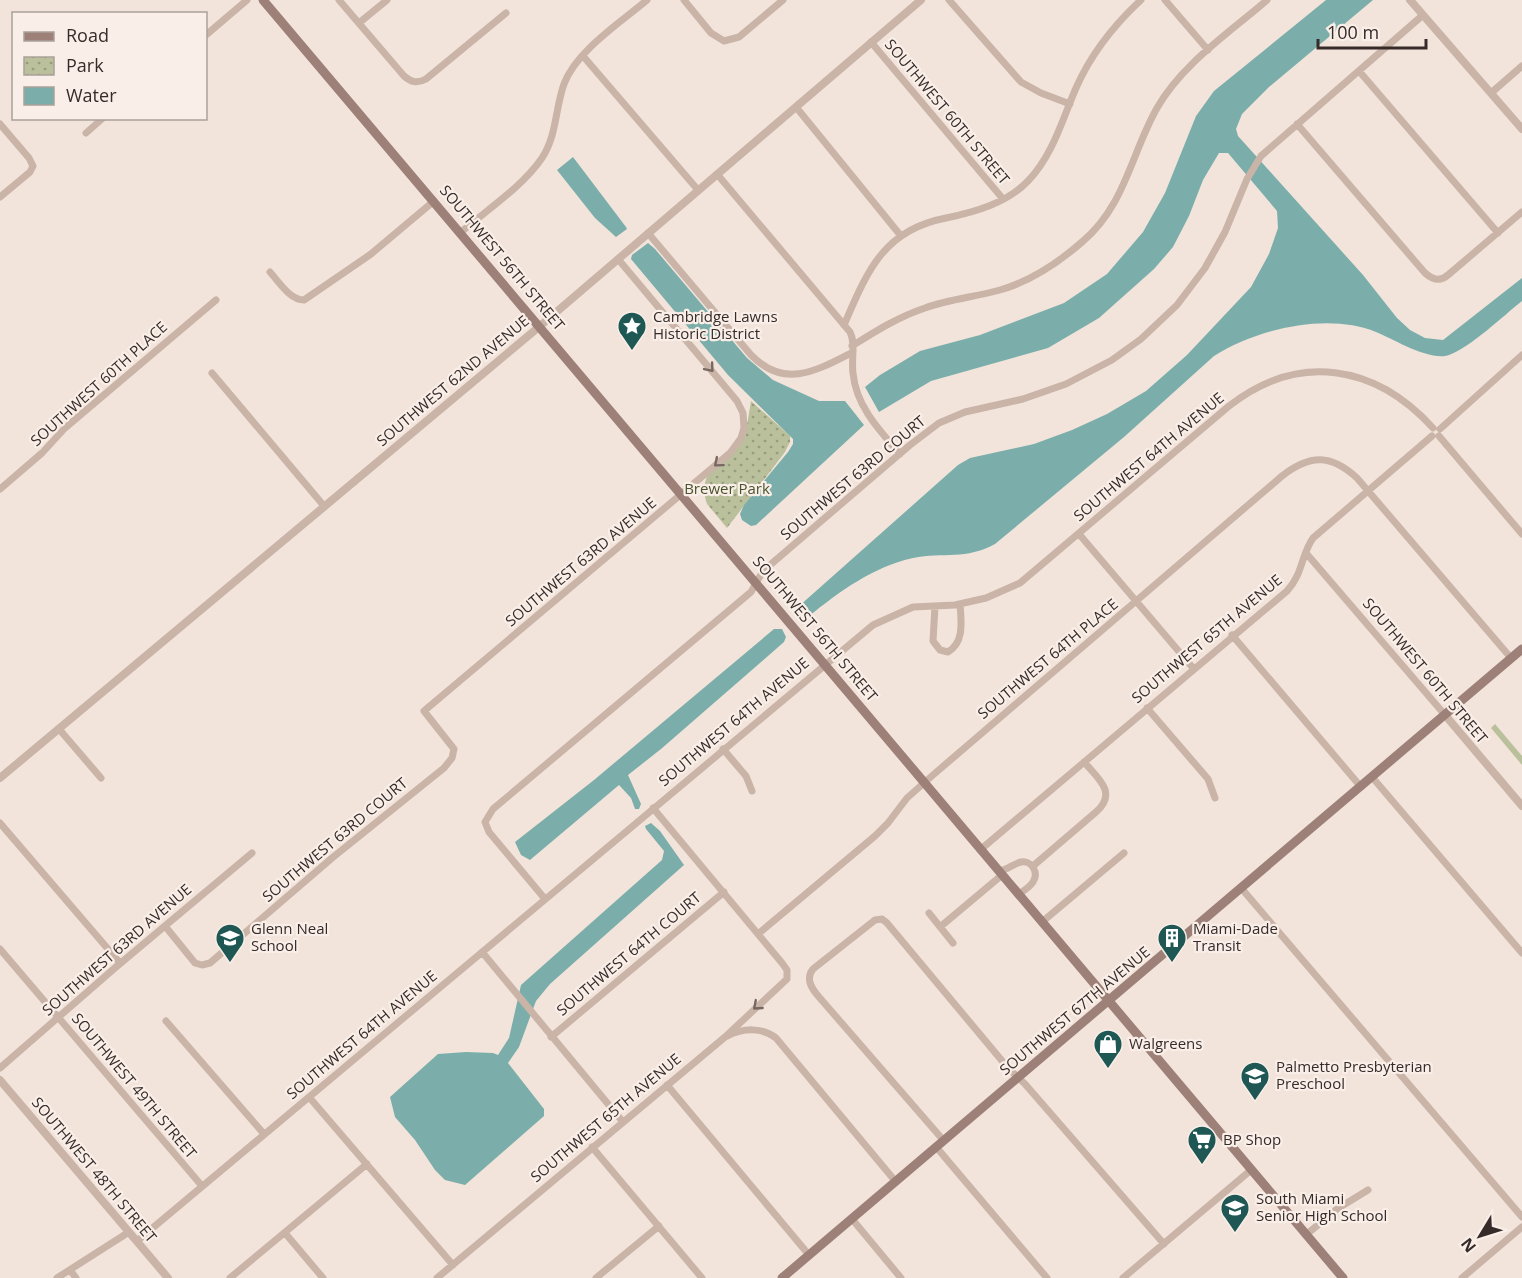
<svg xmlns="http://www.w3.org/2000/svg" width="1522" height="1278" font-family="'Open Sans',sans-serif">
<defs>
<pattern id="park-dots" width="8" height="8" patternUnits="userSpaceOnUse" patternTransform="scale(1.5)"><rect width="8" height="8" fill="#b9c09b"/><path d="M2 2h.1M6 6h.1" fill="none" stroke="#979c7e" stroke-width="1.8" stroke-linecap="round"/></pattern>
</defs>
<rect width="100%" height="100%" fill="#f2e4db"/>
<!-- grass -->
<path fill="#b9c09b" d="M1495,724L1522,756V765L1491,728Z"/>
<!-- park -->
<path fill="url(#park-dots)" d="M751,401L790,436V442L785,452L727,528L707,504L703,490L707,476L745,437Z"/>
<!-- water -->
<path fill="#7baeaa" d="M1326,0H1373L1269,87L1242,114L1236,129L1238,136L1363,275L1397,318L1410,330L1425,338L1443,340L1522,278V301C1503,316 1471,347 1449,355C1431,362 1393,339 1376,332C1327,312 1257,329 1214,356L1124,437L995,544C966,560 944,552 913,558C873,567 840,591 808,617L798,618V607L958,465L970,458L1034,444L1072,430L1107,414L1146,391L1187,355L1251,287L1269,254L1278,228L1277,211L1228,153H1219L1203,180L1189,216L1173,247L1154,269L1099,318L1048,348L931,381L879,412L865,387L880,375L920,351L980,335L1064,303L1107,274L1143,232L1165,193L1196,116L1214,91Z
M573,157L626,227L627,229L616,237L595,218L557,170Z
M648,243L655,249L747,358L773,380L819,401H845L864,425L756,525L751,526L742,520L740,514L744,505L788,452L793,444V439L728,375L631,259L632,255Z
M774,629H782L786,637L784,642L661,749L628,775L641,804L639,809H635L631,798L619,785L530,860L521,855L515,842L594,780Z
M651,823L660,831L684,865L550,984L536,1001L519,1047L508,1063L544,1109V1116L465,1185L445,1180L435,1170L415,1140L395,1117L390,1097L438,1054L466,1052L493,1053L498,1055L509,1038L521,985L662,860L664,851L646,829L645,826Z"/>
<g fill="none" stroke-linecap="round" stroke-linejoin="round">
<!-- minor -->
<path stroke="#cab3a7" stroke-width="7" d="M339,0L404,76C411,82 417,84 426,79L506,13
M684,0L711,33L724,41L739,37L783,0
M949,0L1021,82L1041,93L1070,104
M1165,0L1208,50
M359,23L387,0
M206,35L247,0
M871,42L1003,199
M583,56L698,190
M1359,71L1498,233
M1491,93L1522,66
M796,107L901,236
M0,124L29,158L33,166L30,172L0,197
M1297,124L1425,273C1433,280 1440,282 1448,275L1522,212
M86,133L103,118
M717,174L850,332C856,343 851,360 853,373C856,406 879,430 900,454
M461,232C487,210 523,186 542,158C557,135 555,109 564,84C576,51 621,22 647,0
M648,233L751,355C784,389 816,371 851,353
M270,272C279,282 290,300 304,300L371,254L434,201
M844,325C867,272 883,230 946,218C975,212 1007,203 1028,181C1053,155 1062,120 1076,88C1091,54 1114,25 1141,0
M852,346C876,331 898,317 925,308C949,299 975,297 1000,290C1031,281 1058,263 1082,242C1125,206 1131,154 1157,108C1182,64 1229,33 1267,0
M212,373L324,506
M1440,429L1522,355
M1439,436L1522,534
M0,489L42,453L65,428L216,300
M1079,534L1193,668
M1306,553L1445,715
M935,606L933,641L940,650L948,652C965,642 961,620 960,604
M1232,635L1361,787
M1147,708L1208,779L1215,798
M59,729L101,778
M723,749L746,776L752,791
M1372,777L1522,953
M0,823L120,963
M980,850L1287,591C1303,574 1301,555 1313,538L1432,436
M1033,866L1096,812C1118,793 1098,778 1084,762
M999,871C1007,870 1013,864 1021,862C1032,860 1039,873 1033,882C1030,887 1023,891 1018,895
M1242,889L1522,1217
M545,899L489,832L485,822L493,809L751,592L763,571L910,445L939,423L965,412L1023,399L1066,384L1112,360L1141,339L1177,305L1205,268L1225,232L1247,179L1261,156L1423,15
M929,913L953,943
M1042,922L1124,853
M165,926L195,963L202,965L210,963L332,858L444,768L452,758L454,749L424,711L730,453L741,438L744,428L743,413L737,401L618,259
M940,927L1002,875
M758,934L875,836L888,823L907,798L933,775L1282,476C1310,454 1331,454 1357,478L1511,658
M0,949L202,1186
M482,952L623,1122
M166,1021L264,1134
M727,1036C743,1028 762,1027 776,1038L896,1182
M551,1037L724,892
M0,1068L116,967L252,853
M667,1085L809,1255
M309,1097L453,1265
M944,1141L819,997C812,989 805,979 813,969L875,920L882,919L887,923L1008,1068L1025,1084L1164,1244
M592,1147L702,1278
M937,1148L1047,1278
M852,1219L901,1278
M285,1233L323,1278
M1307,1234L1337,1209L1368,1190
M137,1241L873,625L913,607L955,605L986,598L1020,583L1229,406C1298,352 1375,364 1433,428
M70,1270L76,1278
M57,1278L129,1232
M230,1278L367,1164
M437,1278L725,1037L787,979V970L782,963L653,808
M596,1278L659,1226
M1123,1278L1251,1170
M1462,1278L1522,1227"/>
<!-- tertiary -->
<path stroke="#cab3a7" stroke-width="8" d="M1410,0L1522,129
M1445,715L1522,806
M0,778L540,326L921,0
M0,1080L168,1278"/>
<!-- secondary -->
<path stroke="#9d8179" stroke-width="9" d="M263,0L1343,1278
M782,1278L1522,649"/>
</g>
<!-- one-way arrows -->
<defs><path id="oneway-chevron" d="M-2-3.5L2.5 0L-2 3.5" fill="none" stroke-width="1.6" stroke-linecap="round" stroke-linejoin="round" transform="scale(1.5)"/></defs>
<g stroke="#796861">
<use href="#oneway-chevron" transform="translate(710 368) rotate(50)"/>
<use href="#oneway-chevron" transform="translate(718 463) rotate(140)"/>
<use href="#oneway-chevron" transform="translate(757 1006) rotate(139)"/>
</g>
<!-- icons -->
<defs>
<g id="sight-pin" transform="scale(1.5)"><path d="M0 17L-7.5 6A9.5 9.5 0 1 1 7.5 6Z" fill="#1e5754" stroke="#f9efe8"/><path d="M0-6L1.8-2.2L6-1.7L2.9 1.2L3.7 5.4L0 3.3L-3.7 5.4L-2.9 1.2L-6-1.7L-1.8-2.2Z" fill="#fff"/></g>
<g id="school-pin" transform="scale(1.5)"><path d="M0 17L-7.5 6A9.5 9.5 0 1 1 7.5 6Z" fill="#1e5754" stroke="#f9efe8"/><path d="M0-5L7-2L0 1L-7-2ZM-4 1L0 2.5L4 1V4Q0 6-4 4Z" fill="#fff"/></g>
<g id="building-pin" transform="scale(1.5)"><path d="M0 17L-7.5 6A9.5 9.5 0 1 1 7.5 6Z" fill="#1e5754" stroke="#f9efe8"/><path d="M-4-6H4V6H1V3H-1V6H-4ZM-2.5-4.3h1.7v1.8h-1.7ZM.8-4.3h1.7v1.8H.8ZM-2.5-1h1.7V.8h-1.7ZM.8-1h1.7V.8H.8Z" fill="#fff"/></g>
<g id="shop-pin" transform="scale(1.5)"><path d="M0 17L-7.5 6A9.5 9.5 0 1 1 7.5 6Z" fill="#1e5754" stroke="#f9efe8"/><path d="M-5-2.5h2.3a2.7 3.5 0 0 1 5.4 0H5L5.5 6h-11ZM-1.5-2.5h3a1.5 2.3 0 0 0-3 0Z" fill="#fff"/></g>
<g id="supermarket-pin" transform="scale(1.5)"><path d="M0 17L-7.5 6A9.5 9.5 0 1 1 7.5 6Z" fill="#1e5754" stroke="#f9efe8"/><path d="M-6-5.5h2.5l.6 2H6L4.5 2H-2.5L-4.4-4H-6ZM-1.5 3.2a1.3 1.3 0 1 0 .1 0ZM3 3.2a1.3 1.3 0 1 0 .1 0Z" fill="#fff"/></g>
</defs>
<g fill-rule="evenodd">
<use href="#sight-pin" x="632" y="326"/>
<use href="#school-pin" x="230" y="938"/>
<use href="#building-pin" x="1172" y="938"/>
<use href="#shop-pin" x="1108" y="1044"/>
<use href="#school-pin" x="1255" y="1076"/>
<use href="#supermarket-pin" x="1202" y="1140"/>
<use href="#school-pin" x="1235" y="1208"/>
</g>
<g text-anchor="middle" stroke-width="4.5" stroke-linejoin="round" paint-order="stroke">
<!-- street labels -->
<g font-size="15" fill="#362b28" stroke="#f9efe8">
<text transform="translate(947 112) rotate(50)" y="5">SOUTHWEST 60TH STREET</text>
<text transform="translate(502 258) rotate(50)" y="5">SOUTHWEST 56TH STREET</text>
<text transform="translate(453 381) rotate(-40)" y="5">SOUTHWEST 62ND AVENUE</text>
<text transform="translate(99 384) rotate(-42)" y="5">SOUTHWEST 60TH PLACE</text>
<text transform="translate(1149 457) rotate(-40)" y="5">SOUTHWEST 64TH AVENUE</text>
<text transform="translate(853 478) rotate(-40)" y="5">SOUTHWEST 63RD COURT</text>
<text transform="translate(581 562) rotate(-40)" y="5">SOUTHWEST 63RD AVENUE</text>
<text transform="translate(815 629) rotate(50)" y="5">SOUTHWEST 56TH STREET</text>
<text transform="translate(1207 639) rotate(-40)" y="5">SOUTHWEST 65TH AVENUE</text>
<text transform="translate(1048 659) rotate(-40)" y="5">SOUTHWEST 64TH PLACE</text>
<text transform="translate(1425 671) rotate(50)" y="5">SOUTHWEST 60TH STREET</text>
<text transform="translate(734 722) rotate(-40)" y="5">SOUTHWEST 64TH AVENUE</text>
<text transform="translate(335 840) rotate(-40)" y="5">SOUTHWEST 63RD COURT</text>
<text transform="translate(117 950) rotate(-41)" y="5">SOUTHWEST 63RD AVENUE</text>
<text transform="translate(629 954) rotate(-40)" y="5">SOUTHWEST 64TH COURT</text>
<text transform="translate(1075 1011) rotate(-40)" y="5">SOUTHWEST 67TH AVENUE</text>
<text transform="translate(362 1035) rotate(-40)" y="5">SOUTHWEST 64TH AVENUE</text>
<text transform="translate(134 1086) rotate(50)" y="5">SOUTHWEST 49TH STREET</text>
<text transform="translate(606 1118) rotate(-40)" y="5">SOUTHWEST 65TH AVENUE</text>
<text transform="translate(94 1170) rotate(50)" y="5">SOUTHWEST 48TH STREET</text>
</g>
<!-- poi labels -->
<g font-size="15" fill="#362b28" stroke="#f9efe8" text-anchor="start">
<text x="653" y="322">Cambridge Lawns<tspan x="653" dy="17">Historic District</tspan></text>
<text x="251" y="934">Glenn Neal<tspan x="251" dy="17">School</tspan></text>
<text x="1193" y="934">Miami-Dade<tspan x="1193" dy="17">Transit</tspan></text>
<text x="1129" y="1049">Walgreens</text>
<text x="1276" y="1072">Palmetto Presbyterian<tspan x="1276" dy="17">Preschool</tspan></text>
<text x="1223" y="1145">BP Shop</text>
<text x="1256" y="1204">South Miami<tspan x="1256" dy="17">Senior High School</tspan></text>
</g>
<!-- park labels -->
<g font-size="15" fill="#4a542c" stroke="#f9efe8">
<text x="727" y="494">Brewer Park</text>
</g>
</g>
<!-- legend -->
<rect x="12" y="12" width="195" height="108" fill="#f9efe8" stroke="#aba19b" stroke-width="1.5"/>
<rect x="24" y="32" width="30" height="9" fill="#9d8179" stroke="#aba19b" stroke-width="1.5"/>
<text x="66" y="42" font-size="18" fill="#362b28">Road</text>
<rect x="24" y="57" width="30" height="18" fill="url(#park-dots)" stroke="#aba19b" stroke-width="1.5"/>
<text x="66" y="72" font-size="18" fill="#362b28">Park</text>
<rect x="24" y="87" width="30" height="18" fill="#7baeaa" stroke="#aba19b" stroke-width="1.5"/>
<text x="66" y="102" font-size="18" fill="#362b28">Water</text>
<!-- north arrow -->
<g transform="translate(1480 1236) rotate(232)" stroke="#f9efe8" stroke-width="4.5" paint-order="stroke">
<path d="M0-4.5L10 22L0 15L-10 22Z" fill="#362b28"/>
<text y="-9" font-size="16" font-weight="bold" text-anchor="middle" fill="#362b28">N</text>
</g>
<!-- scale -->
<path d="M1318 39v9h108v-9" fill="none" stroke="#362b28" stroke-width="3"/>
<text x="1327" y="39" font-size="18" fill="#362b28" stroke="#f9efe8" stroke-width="4.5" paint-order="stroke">100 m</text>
</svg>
